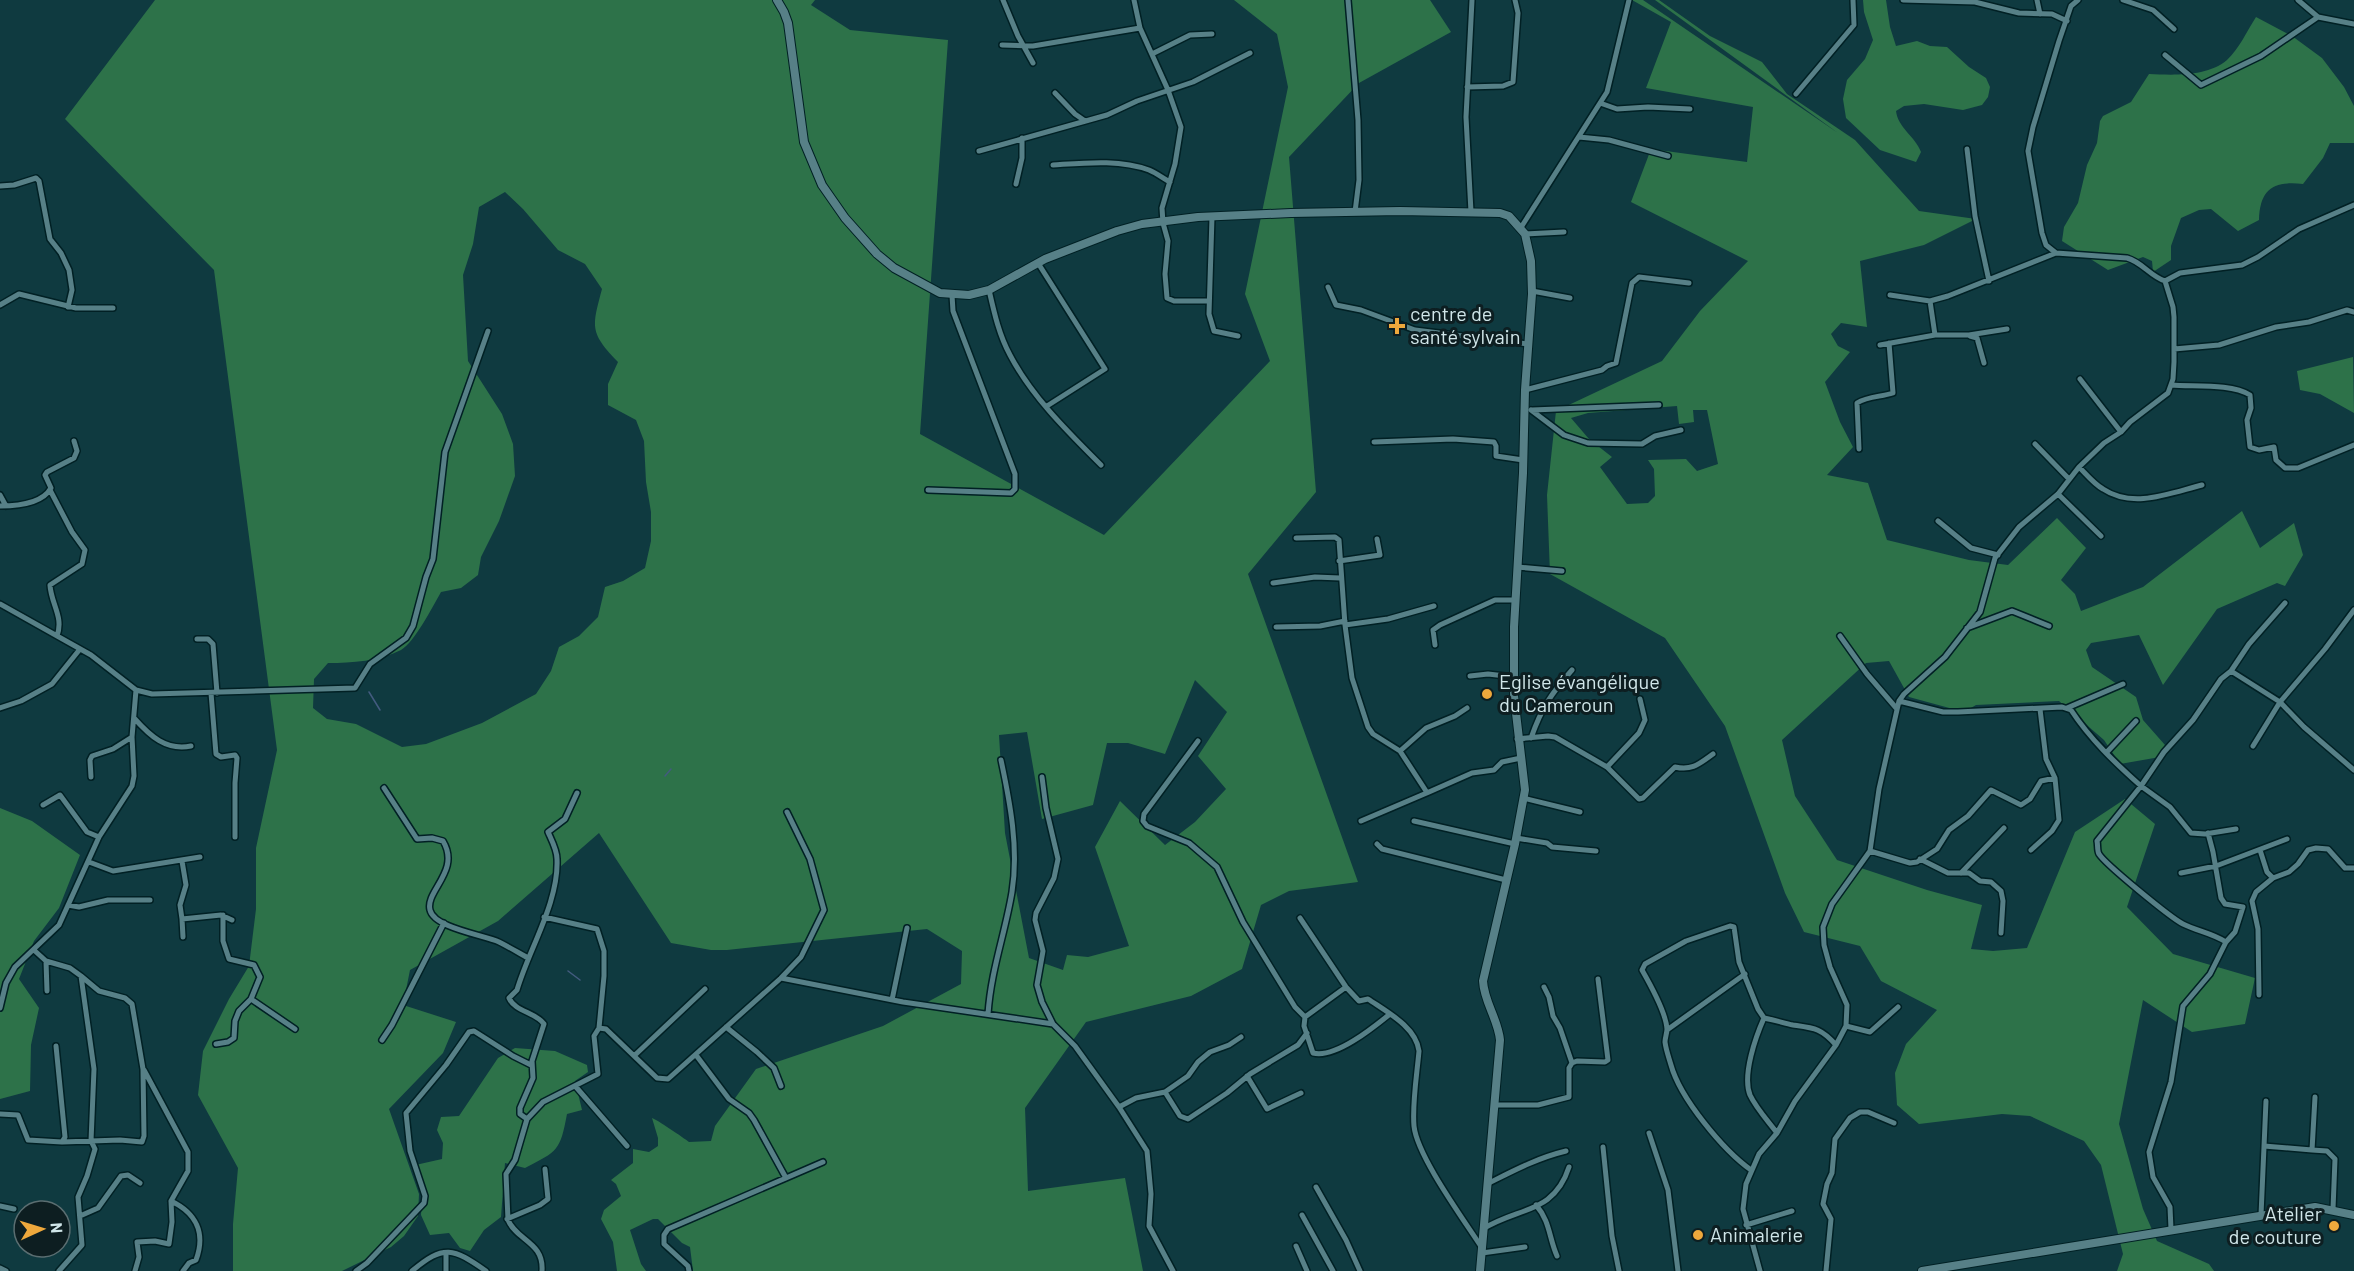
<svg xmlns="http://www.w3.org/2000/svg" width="2354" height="1271" font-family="Barlow,sans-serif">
<rect width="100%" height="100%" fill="#0f3a40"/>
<!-- forest -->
<path fill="#2d7249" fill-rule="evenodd" d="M155,0H815L811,5L850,30L948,40L920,434L1104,535L1270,361L1245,294L1288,87L1277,34L1234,0H1430L1451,32L1359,83L1289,157L1316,492L1248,574L1358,882L1289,891L1261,905L1242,969L1191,996L1086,1022L1025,1108L1028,1191L1125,1178L1143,1271H693L690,1247L682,1243L658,1219H653L630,1230L641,1264L646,1271H617L613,1242L601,1219L604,1210L621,1196L616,1184L611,1180L633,1163V1149L649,1152L658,1146V1138L652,1118C656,1119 684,1138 689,1142L711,1141L715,1126L756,1069L883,1026L961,984L962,951L927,929L727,950H711L671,943L599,833L498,921L410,970L403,1005L456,1022L443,1053L389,1109L419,1194L418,1216L404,1236L391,1247L342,1271H233V1224L238,1168L198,1095L203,1051L229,999L249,966L256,909V848L277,750L214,270L65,119ZM505,192L523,209L558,250L585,264L602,289C592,327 589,332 618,362L608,384V405L636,420L644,441L646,482L651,512V541L645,568L623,581L605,587L598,617L579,636L559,647L551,671L536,694L482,723L426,744L402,747L356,724L327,719L313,708L314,679L328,663C352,663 379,661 401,650C414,643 433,606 441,592L461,588L478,575L481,557L499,521L515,476L513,444L502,414L468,361L463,275L473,244L479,207ZM1195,680L1227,712L1198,756L1226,789L1195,822L1165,845L1120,801L1095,847L1129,946L1088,957L1067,955L1063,970L1029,958L1005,833L999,735L1027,732L1042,819L1093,805L1107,743H1128L1165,754Z
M1632,0H1643L1838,133L1655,0H1659L1710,36L1762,62L1787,94L1855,140L1919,211L1976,219L1924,245L1860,261L1867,327L1841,323L1831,334L1838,346L1850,352L1825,382L1840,422L1853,447L1827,475L1868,483L1887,540L1969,560L2008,565L2057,518L2086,548L2061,580L2075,594L2081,611L2143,587L2242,511L2260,548L2294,523L2303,555L2285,586L2277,583L2217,609L2163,685L2139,635L2091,643L2086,650L2092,667L2136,697L2143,720L2165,745L2160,757L2120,764L2104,740L2059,701L1976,705L1964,712L1909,697L1889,661L1866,663L1782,740L1795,796L1837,860L1927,890L1982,905L1971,949L1993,951L2027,948L2075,832L2125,799L2155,824L2127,907L2173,954L2255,978L2245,1024L2192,1032L2143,1000L2119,1124L2143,1209L2157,1241L2209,1264L2214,1271H2117L2123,1254L2101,1165L2084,1141L2030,1116L2002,1114L1919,1124L1897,1105L1895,1073L1906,1044L1937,1010L1881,981L1860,946L1804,932L1785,893L1725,726L1665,638L1550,574L1547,495L1556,411L1662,361L1700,311L1748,261L1631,202L1651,149L1747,162L1753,107L1646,88L1671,22ZM1677,406L1679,424L1694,422L1693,410H1707L1718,464L1697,471L1686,459L1648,460L1654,469L1655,496L1648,503L1627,504L1600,467L1612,457L1589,439L1571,418L1588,413Z
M1863,0H1886L1890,27L1896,46L1917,41L1930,46L1947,47L1969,67L1986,78L1990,87L1988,97L1982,105L1963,110L1924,104L1904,106L1896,111C1898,128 1915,136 1921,152L1916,162L1880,150L1846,118L1843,99L1847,80L1865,59L1873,40L1864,12Z
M2256,17L2292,36L2322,58L2344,87L2354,106V143H2330L2323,158L2303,184C2274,181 2260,188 2259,220L2238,231L2211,209L2199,210L2181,218L2171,246V260L2153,272L2152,261L2143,257L2108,270L2062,241L2064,227L2078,203L2087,165L2097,143L2100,121L2103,116L2131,102L2149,74C2173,75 2207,77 2227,60C2239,49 2247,31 2256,17Z
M2353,357L2354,413L2320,394L2300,390L2297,371Z
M0,808L32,821L80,855L59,908L34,941L19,979L39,1008L31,1045L30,1091L0,1099Z
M515,1048L555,1051L587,1065L588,1072L575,1081L582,1110L567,1114C560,1151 558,1151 525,1168L505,1163L501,1217L484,1230L470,1251L460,1248L449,1233L430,1235L421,1215L422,1196L411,1166L442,1159L443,1143L437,1130L441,1117L459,1116L498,1058Z"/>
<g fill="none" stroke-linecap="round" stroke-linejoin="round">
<!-- stream -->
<path stroke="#435b7f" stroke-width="1.5" d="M369,692L380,710
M665,776L671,769
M568,971L580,980"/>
<!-- street casing -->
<g stroke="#012024" stroke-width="8">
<path id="street" d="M1003,0L1018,36L1033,63
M1134,0L1140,28L1168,90L1181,127L1175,164L1162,208L1163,223L1168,241L1165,274L1167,298L1174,301H1209
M1348,0L1358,120L1359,180L1355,212
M1903,0L1975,2L2019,13L2052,14L2067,21
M2037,0L2040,14
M2123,0L2153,10L2174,29
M2298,0L2318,17L2354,24
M1002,45L1033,46L1140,28
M1152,54L1190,35L1212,34
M2165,55L2201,85L2261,56L2318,17
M1467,87L1503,86L1513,82L1518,13L1515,0
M1055,93L1075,114L1085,121
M1796,94L1854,25L1853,0
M1600,103L1617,109L1648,107L1690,109
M1579,137L1609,140L1668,156
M1967,149L1975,216L1989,281
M979,151L1107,115L1137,101L1193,82L1250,53
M1053,165C1084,163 1119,159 1149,170C1156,173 1163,178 1170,182
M1016,184L1022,158V138
M0,186L14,185L36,178L39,181L50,239L61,253L69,270L72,290L68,307
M1471,212L1466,117L1472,0
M1212,217L1209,314L1214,331L1238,336
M1520,229L1607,92L1629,0
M1525,234L1564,232
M1038,263L1105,369L1047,406
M2165,281L2180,273L2242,265L2258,257L2299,229L2354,205
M1328,287L1336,305L1361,310L1415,330L1528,344
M989,290C994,312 999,335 1010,355C1032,397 1068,432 1101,465
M1532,291L1570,298
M1890,295L1930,301L1948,296L2056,253
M1930,301L1935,335
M0,305L19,294L76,308H113
M1970,336L1977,338L1984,363
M1880,345L1935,335H1969L2007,329
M2174,349L2219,345L2276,327L2309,322L2347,310L2354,312
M2080,379L2121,432
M2171,385C2193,387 2231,383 2250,395L2251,408L2247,420L2250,447L2259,450L2274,447L2276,460L2285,468H2298L2354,445
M1525,390L1602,370L1607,366L1616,363L1632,283L1639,277L1689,283
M1531,410L1564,435L1588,443L1642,444L1655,436L1681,430
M1532,410L1659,405
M1374,442L1453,439L1494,442L1496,446V456L1523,460
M2035,444L2069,479
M1859,449L1857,403C1868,396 1881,397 1893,393L1889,343
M2079,467C2086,474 2094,484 2103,489C2133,509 2170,493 2202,485
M50,490L72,532L85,550L82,564L50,585C51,604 64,617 57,636
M928,490L1011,493L1015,489V474L953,311L952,295
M2058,494L2101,536
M0,495L6,506
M0,506C16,506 42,504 51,488L45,475L47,472L74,458L77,451L74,441
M1938,521L1971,548L1998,555
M1296,538L1335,537L1339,540L1345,625L1352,678L1368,727L1373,734L1400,751L1426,791L1429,792L1472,773L1494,770L1502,762L1521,758
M1339,561L1380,555L1377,539
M1517,567L1562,571
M1273,583L1315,577L1340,578
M0,604L91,655L136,690L152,694L355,688L370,664L406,638L413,626L426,577L433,559L445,452L488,331
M1345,625L1388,619L1434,606
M1276,627L1320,626L1345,621
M1967,628L2012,611L2049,626
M1840,636L1867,674L1897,709
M197,639H208L213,644L217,693
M1435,645L1433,630L1440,625L1495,600H1515
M2231,671L2249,644L2285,603
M1470,676L1488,674L1514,677
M211,693L216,754L221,757L235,755L237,758L235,783V837
M1899,701L1943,712H1958L2062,707L2071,710C2090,739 2115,763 2141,786L2164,752L2193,720L2221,679L2231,671L2280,702L2304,727L2354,770
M0,708L21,701L52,684L80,649
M2067,708L2123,684
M134,718C150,736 166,751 191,746
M1531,738C1542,707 1551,694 1572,670
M1517,739L1548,736L1555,737L1607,767L1639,799L1643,798L1675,767C1692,771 1699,764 1713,754
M1198,741L1144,814L1143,821L1147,826L1189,843L1217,867L1243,922L1295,1007L1305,1017
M2253,746L2280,702L2325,649L2354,610
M1400,751L1426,728L1455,716L1467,708
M2106,753L2136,721
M1607,767L1639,733L1645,720L1640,699
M91,777L90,760L92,756L113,749L132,737
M1042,777L1046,808L1058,859L1054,878L1036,913L1035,920L1043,951L1037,985L1042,1002L1053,1024L1075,1046L1119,1107L1147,1151L1151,1194L1149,1226L1173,1271
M384,788L417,839L432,838L443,841C461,871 425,891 430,910C434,928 484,935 499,942C509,947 519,953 528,958
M1523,798L1580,812
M43,805L60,795L87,832L99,837
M1361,821L1429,792
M1414,821L1515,844
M1516,838L1547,843L1552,847L1596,851
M1377,844L1382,849L1506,880
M2031,850L2052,831L2059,820L2055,778L2046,759L2040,709
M2260,850L2267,872L2273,878
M1870,851L1910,863L1917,862L1937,849L1949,830L1968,816L1991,790L2021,805L2030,799L2041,781L2055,778
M1920,859L1948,873H1969L1980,881L1991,882L2001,891L2003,901L2001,933
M182,861L186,885L180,905L182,919L221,915L232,920
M89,862L113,871L200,857
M1961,873L2004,828
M2181,873L2216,866L2287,839
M68,905L79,907L108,900H150
M1300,918L1346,987L1359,1001L1368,999C1387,1012 1416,1027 1419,1051C1417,1074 1412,1104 1414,1126C1417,1156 1464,1220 1482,1248
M182,919L183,937
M2226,942C2212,933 2197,931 2183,924C2171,918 2105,864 2099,854C2097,851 2098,845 2097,841L2141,786L2170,807L2191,833L2205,834L2236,829
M35,951L46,961L70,968L81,976L94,1069L91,1141L95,1149L87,1176L78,1197L82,1245L59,1271
M46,961L47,991
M781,978L903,1002L1053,1024
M1346,987L1305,1017L1304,1026L1313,1053C1335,1059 1374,1027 1390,1014
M2259,995L2258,929L2252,901L2256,892L2273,878L2289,872L2298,864L2308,850L2316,848L2328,849L2345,868H2354
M251,999L295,1029
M892,1000L907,928
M0,1008L6,983L15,967L59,925L99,837L132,786L134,776L132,737L136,690
M988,1014C991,970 1005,934 1012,892C1019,849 1010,802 1001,760
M1764,1018C1774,1020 1784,1023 1793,1025C1814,1028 1821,1028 1836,1045
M1846,1026L1870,1032L1898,1007
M726,1027L757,1052L774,1068L781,1086
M599,1028L606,1029L657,1078L668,1079L781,978L801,957L824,910L810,859L787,812
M1667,1030L1745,974
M382,1040L392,1025L444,923
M216,1044L228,1042L234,1038L235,1021L239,1011L251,999L260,977L254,965L229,959L223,941V915
M56,1046L65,1137L62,1142L120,1140L142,1142L144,1136L143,1069L132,1004L125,998L99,991L81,976
M635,1055L705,989
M696,1055L729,1099L749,1113L754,1120L786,1178
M1572,1063L1577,1061L1605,1062L1608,1060L1598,979
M1247,1076L1267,1109L1301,1093
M576,1087L627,1146
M1165,1092L1180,1116L1188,1119L1227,1093L1250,1074L1298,1045L1307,1033
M1495,1105H1538L1569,1097V1068L1572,1063L1560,1028L1553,1016L1549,997L1544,987
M1119,1107L1136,1098L1165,1092L1188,1076L1198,1062L1210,1052L1229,1045L1241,1037
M0,1114L18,1115L28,1140L62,1142
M527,1119L520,1114V1108L533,1078L532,1061L544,1024C536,1012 515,1012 509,998L517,990C529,949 559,902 557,859C557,850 552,841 548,832L565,819L577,793
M1649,1133L1668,1190L1678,1271
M2264,1146L2312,1150L2315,1097
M1603,1147L1612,1236L1619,1271
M2312,1150L2327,1151L2335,1159L2333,1209
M1751,1170C1723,1150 1680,1098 1671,1065C1669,1058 1666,1050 1665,1042C1665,1038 1667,1033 1667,1029C1666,1012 1650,984 1642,970L1645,964L1686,941L1730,926L1734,927L1739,962L1758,1009L1764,1018C1756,1036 1742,1075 1750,1095C1756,1108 1768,1121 1777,1133
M1487,1184C1513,1171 1537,1158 1566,1151
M1316,1187L1346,1240L1360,1271
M171,1201C196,1213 206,1233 196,1260L189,1263L183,1271
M1536,1205C1550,1221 1549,1238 1557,1256
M0,1206L14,1209
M1302,1215L1333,1271
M2261,1215L2266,1101
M80,1216L98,1208L121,1176L128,1175L140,1183
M507,1219L540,1205L548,1199L545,1169
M1746,1225L1792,1211
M1483,1229C1518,1207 1554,1214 1569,1167
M2171,1229L2170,1207L2153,1177L2149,1152L2171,1082L2183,1006L2210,974L2226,942L2235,932L2243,907L2225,904L2221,898L2213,852L2208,833
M1296,1246L1307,1271
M1482,1253L1525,1247
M0,1268L6,1271
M135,1271L139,1257L137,1242L155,1241L169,1244L172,1222L171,1201L188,1171V1152L144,1070
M356,1271L367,1263L424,1203L425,1196L410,1151L406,1113L446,1065L469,1032L474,1031L513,1056L531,1065
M412,1271C444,1244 453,1248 486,1271
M446,1271V1253
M542,1271C544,1242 517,1241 508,1220L506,1174L515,1160L527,1119L543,1102L598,1074L594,1036L599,1028L604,976V951L597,929L544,917
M689,1271L688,1266L664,1244V1235L668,1229L823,1162
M1760,1271L1743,1209L1746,1184L1759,1154L1777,1133L1795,1101L1836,1045L1846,1026L1847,1005L1830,967L1824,945L1823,927L1832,904L1870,851L1879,789L1899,701L1904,694L1945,657L1980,612L1995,558L2019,527L2058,494L2079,467L2104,443L2121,432L2130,422L2168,393L2173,379L2174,362V317L2173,307L2165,281C2150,276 2142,262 2127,258L2056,253L2046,245L2042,233L2028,151L2033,127L2059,41L2071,6L2078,0
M1826,1271L1831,1219L1823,1204L1827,1184L1832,1173L1835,1139L1850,1118L1860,1112H1868L1894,1123"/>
</g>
<!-- secondary casing -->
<g stroke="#012024" stroke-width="10">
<path id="secondary" d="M777,0L784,12L788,23L804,142L822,185L845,218L877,254L894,268L940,293L969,295L989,290L1045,259L1117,231L1142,224L1198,217L1291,213L1400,211L1500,213L1509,216L1525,234L1531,261L1532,294L1525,390L1523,473L1514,627V696L1525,790L1515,844L1483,981C1484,1002 1498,1019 1500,1040L1480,1271
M1922,1271L2315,1207L2354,1215"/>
</g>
<!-- street -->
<use href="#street" stroke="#578087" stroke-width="5"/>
<!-- secondary -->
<use href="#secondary" stroke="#578087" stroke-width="8"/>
</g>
<!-- markers -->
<g fill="#eea83c" stroke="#0d1e21" stroke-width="2">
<path d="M1394 317h6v6h6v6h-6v6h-6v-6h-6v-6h6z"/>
<circle cx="1487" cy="694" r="6"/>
<circle cx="2334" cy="1226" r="6"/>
<circle cx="1698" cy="1235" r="6"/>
</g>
<g text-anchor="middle" stroke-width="6" stroke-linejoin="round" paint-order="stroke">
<!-- poi labels -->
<g font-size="20" fill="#d0e6e9" stroke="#0d1e21" text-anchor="start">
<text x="1410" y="321">centre de<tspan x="1410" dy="23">santé sylvain</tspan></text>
<text x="1499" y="689">Eglise évangélique<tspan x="1499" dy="23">du Cameroun</tspan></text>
<text x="2322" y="1221" text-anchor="end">Atelier<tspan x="2322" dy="23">de couture</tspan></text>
<text x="1710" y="1242">Animalerie</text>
</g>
</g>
<!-- north arrow -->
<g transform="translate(42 1229) rotate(86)"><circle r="28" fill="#0d1e21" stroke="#5b6e71" stroke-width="1.5"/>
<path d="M0-4.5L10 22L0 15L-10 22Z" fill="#eea83c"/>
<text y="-9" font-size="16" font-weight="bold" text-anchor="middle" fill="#d0e6e9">N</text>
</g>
</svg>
